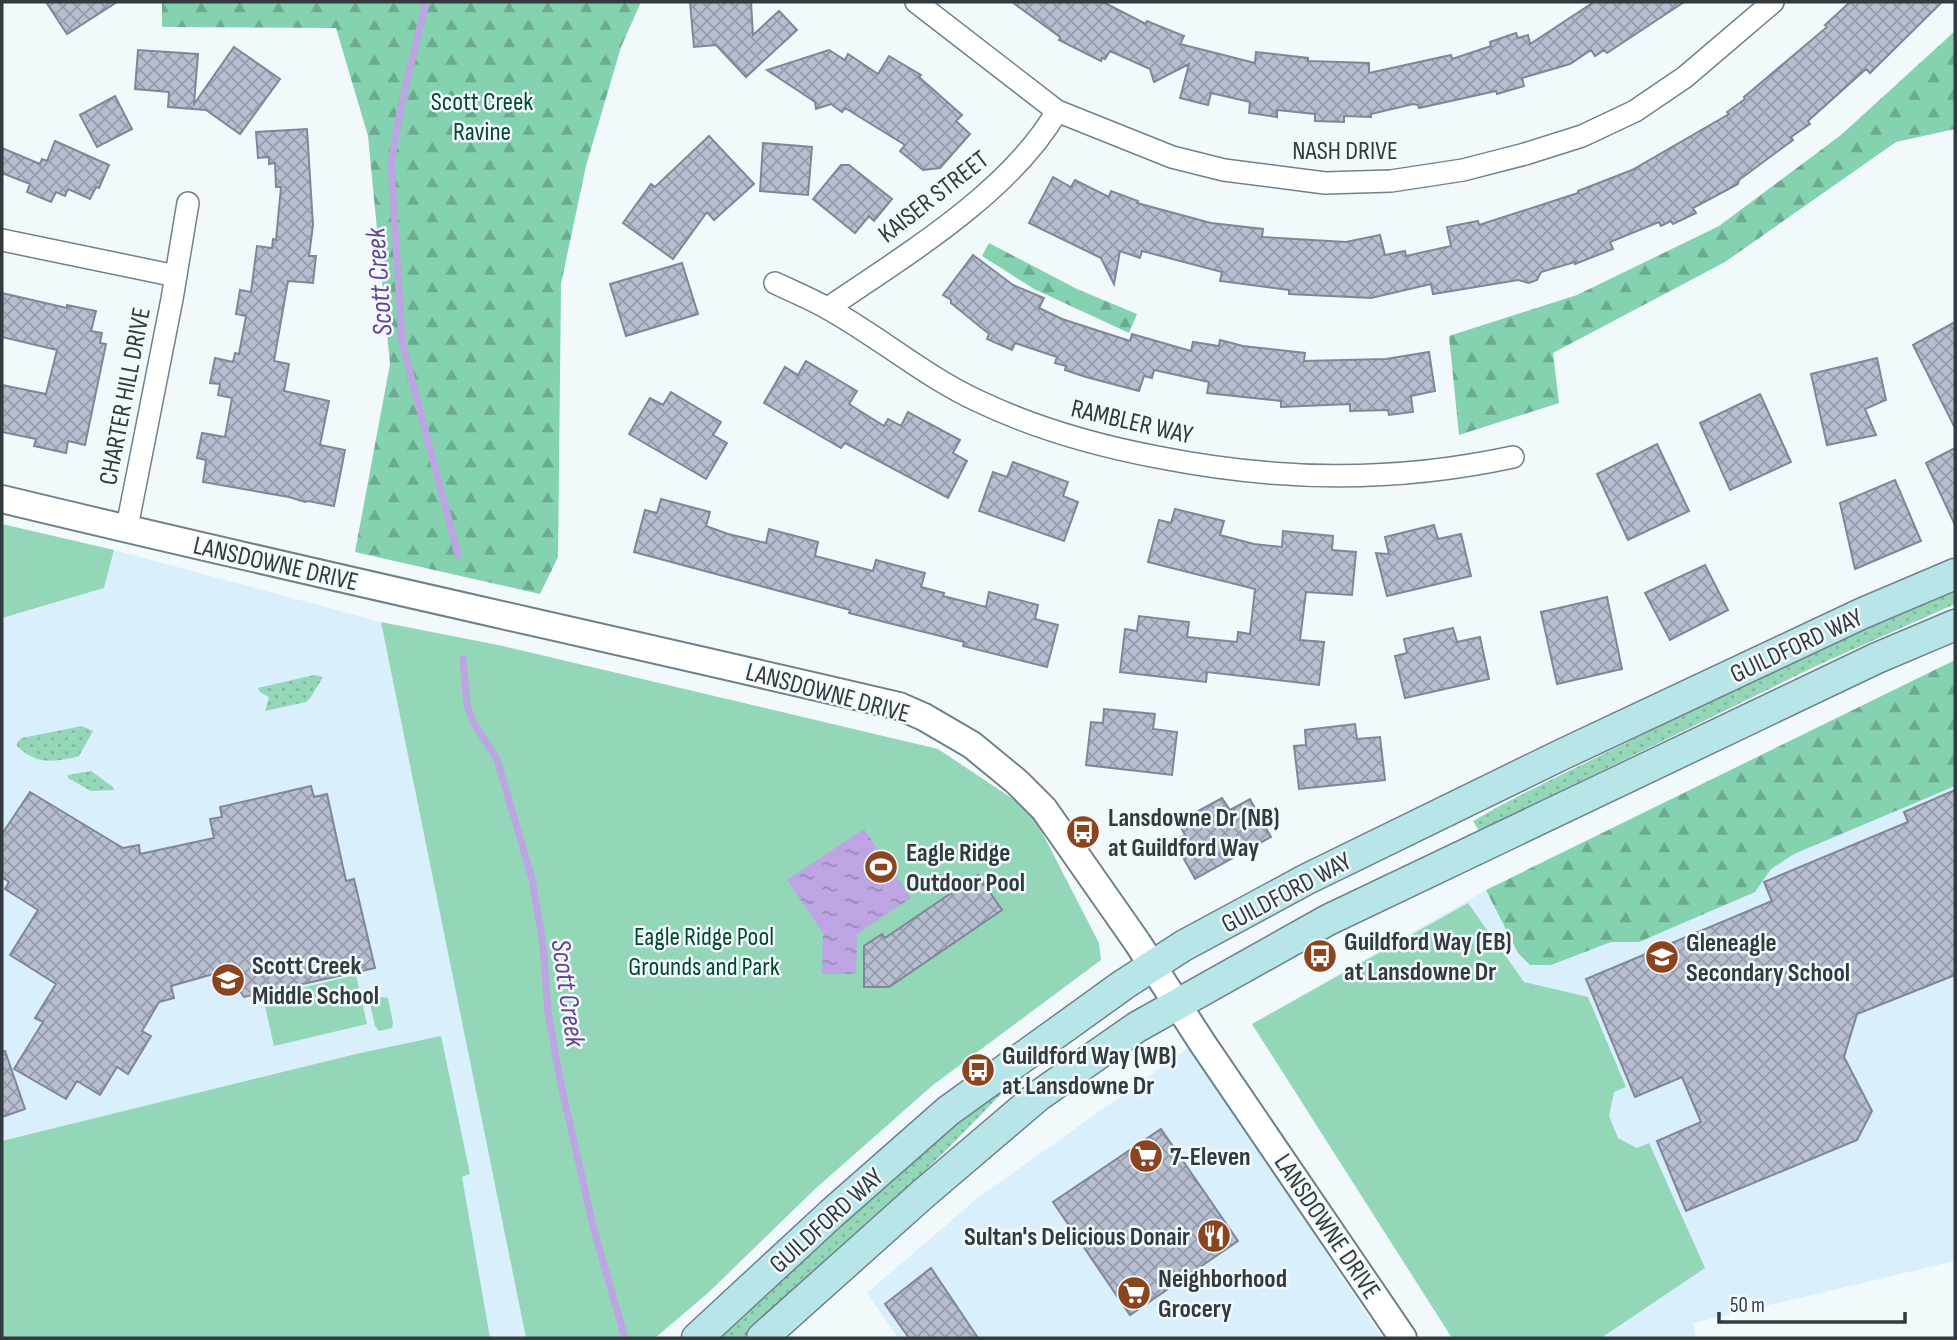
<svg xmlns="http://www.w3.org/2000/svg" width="1957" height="1340" font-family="'Sofia Sans Condensed',sans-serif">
<defs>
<pattern id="grass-dots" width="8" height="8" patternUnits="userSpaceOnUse" patternTransform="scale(1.75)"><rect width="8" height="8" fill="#93d6b8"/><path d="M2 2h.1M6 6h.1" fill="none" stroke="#7fb89f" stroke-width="1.8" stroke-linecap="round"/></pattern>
<pattern id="forest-firs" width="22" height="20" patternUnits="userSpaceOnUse" patternTransform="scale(1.75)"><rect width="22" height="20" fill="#84d2b0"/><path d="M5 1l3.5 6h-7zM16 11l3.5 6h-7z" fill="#6dab91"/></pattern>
<pattern id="water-ripples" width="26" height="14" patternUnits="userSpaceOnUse" patternTransform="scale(1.75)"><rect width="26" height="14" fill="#bda4e2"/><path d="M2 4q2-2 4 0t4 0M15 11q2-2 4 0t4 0" fill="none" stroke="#9a87b9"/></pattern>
<pattern id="building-cross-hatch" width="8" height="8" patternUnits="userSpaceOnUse" patternTransform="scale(1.75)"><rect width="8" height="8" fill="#b7bed0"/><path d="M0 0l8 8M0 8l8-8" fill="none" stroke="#959baa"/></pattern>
</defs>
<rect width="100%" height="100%" fill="#f1f9fd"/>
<!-- built -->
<path fill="#d9effb" d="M114,550L381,622L526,1338H2V618L104,588Z
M1955,660V1261L1693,1323L1696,1338H1452L1252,1024L1486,890Z
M1191,1046L1382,1338H898L867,1293L975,1200Z"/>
<!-- grass -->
<path fill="url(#grass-dots)" d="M1955,590V604L1816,666L1479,831L1473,821C1523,792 1574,769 1626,743C1734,689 1844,638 1955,590Z
M314,675L323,677L311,697L306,702L265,711L269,697L260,692L258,688Z
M82,726L93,731L79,756L76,757C52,762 36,765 17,746V742L22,738Z
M91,771L113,787L114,790L91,791L68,778V775Z
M998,1088L1002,1093C921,1178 834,1259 747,1338H716L857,1207Z"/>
<!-- forest -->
<path fill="url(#forest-firs)" d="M162,2H641L621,47L586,166L561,284L558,557L540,594L355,552L390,364L368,136L336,28L162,27Z
M1955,31V129L1896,142L1725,262L1553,353L1559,403L1459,435L1449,336L1577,295L1719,226L1841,135Z
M989,243L1077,289L1137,314L1129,333L1034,289L982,256Z
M1955,660V786L1794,854L1771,869L1755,892L1639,942H1611L1551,965H1530L1518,953L1486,890Z"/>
<!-- green -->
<path fill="#93d6b8" d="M2,524L114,550L104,588L2,618Z
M381,622L503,646L938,749L1031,811L1099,943L1101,960L933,1085L815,1189L708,1293L655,1338H526Z
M1468,903L1524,982L1588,997L1626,1087L1614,1092L1609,1116L1618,1138L1637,1148L1649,1143L1705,1268L1601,1338H1452L1252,1024Z
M356,975L367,1024L274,1046L263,997Z
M368,995L388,998L393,1023L392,1028L379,1031L375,1026Z
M441,1036L470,1174L462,1177L490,1338H2V1141L356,1054Z"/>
<!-- water -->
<path fill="url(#water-ripples)" d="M864,829L911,898L857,934L856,974H822L823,933L787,880Z"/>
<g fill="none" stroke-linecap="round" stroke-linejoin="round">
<!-- stream -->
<path stroke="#bda4e2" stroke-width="7" d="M426,2L401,106L391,162L402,342L458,555
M463,659L467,705L474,724L497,759L532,879L543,945L548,1012L561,1085L594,1230L625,1338"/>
</g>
<!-- building -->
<path fill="url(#building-cross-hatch)" stroke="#808697" stroke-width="2" d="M46,2H117L67,34Z
M690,2H751L753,35L779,11L797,30L746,77L716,45L694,47Z
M1012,2H1103L1146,24L1147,21L1184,36L1180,44L1255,63L1256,52L1308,58V61L1369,63V73L1451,55L1452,59L1491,46L1490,42L1516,33L1518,38L1528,35L1530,44L1594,2H1684L1607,53L1604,50L1595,56L1591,50L1570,64L1522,78L1524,86L1497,94L1496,91L1419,108L1418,105L1413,104L1371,114V117L1344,116V122L1315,121V114L1277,110V117L1249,113L1250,102L1211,93L1208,105L1180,98L1189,64L1154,82L1150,69L1110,51L1105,59L1102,58L1101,61L1059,40L1060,37Z
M1850,2H1942L1870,73L1866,69L1808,121L1810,124L1791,137L1793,140L1739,180L1738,184L1693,208L1696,213L1673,224L1671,221L1661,226L1659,222L1610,242L1613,249L1575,264V262L1541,272L1537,280L1529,283L1518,280L1433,294L1431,284L1371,298L1289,294V290L1220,281L1222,272L1142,251L1140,258L1120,251L1114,284L1101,258L1029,223L1053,177L1071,187L1075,180L1109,197L1111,191L1138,201L1137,203L1211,223L1263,229L1262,237L1346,242L1380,235L1385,255L1405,251L1406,256L1451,246L1447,227L1478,221L1479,225L1578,193V191L1632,170L1729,114L1727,112L1745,99L1744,97L1827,27L1825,25Z
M234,47L280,79L240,134L206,110L168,107L169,92L135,89L138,50L198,54L194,104Z
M829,50L845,60L848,54L878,74L889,56L921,75L919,77L962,115L956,121L970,134L940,168L923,170L900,151L905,145L845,108L842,112L831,104L816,109L815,102L767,70Z
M115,96L132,129L97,147L80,115Z
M307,129L313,225L309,256H316L313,283L288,281L274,361L289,364L284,391L329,401L320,445L345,450L334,506L308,501L305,502L289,497L203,482L206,460L197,458L202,433L225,437L232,398L218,395L220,384L210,383L215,358L233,362L235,353L239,354L246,316L236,314L240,290L251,292L257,246L272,248L273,239L276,240L281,187H276L275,163L269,164V157L258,158L256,132Z
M709,136L754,184L714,220L707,212L673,259L623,223L651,184L655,187Z
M55,141L109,165L99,188L96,187L90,199L68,189L65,196L56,192L51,202L27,192L30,184L2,173V148L40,164L42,159L47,161Z
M763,143L812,147L808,195L760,191Z
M841,165H849L892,199L874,221L869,216L855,233L813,199Z
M973,255L1013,285L1044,298L1039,308L1062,319L1130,341L1132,334L1191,351L1193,342L1219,346L1220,340L1243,346L1305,353L1304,361L1386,359L1429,352L1435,391L1411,396L1413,412L1389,415L1388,410L1350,411V404L1281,407V401L1207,393L1209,382L1154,370L1152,378L1144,376L1139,391L1086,377L1065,370L1066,366L1055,363L1057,357L1015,343L1012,350L987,339L989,334L951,303V300L943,295Z
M682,263L698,314L626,336L610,284Z
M2,293L67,308V305L96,311L91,331L102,333L100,343L106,344L85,445L68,441L66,453L34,446L36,439L2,432V385L46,394L57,350L2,337Z
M1955,322V428L1913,345Z
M1877,358L1886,400L1865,409L1876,435L1827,445L1811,374Z
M806,361L857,391L849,404L884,426L888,419L901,426L908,412L960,440L953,453L967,461L948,498L845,443L841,448L764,403L785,367L798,375Z
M671,392L721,422L713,435L727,443L706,479L629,434L650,398L663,405Z
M1760,394L1791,462L1730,490L1700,423Z
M1657,444L1689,511L1628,540L1597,474Z
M1955,448V525L1926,463Z
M1013,462L1068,482L1063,496L1078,502L1064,541L979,511L993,472L1007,477Z
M1895,480L1921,541L1855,569L1840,503Z
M661,499L710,512L706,526L728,534L766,543L769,529L818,542L815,556L873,571L876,560L925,573L921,587L944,593L943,596L986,607L989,592L1038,605L1035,619L1058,625L1047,667L963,646L964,642L849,613L850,610L634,552L645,510L657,513Z
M1175,509L1224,521L1220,535L1254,544L1282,547L1283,531L1333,536L1332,550L1356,552L1352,595L1306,592L1300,640L1324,642L1319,685L1207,672L1206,682L1120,672L1125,629L1137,631L1139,616L1189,622L1187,637L1237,642L1238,632L1250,634L1255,589L1148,562L1159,520L1171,523Z
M1434,525L1438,539L1461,534L1471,576L1387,596L1376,553L1389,554L1385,537Z
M1705,565L1728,610L1670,640L1645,593Z
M1607,597L1622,669L1557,684L1541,612Z
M1453,628L1457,642L1480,637L1489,679L1405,698L1395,656L1407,653L1404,639Z
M1104,709L1155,714L1153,729L1177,732L1172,775L1086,765L1091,722L1103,723Z
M1355,724L1357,739L1380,737L1385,780L1299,789L1294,746L1306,745L1305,730Z
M311,786L314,797L327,794L346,881L354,879L375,968L244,997L240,991L230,993L224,971L171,986L174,998L159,1002L142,1031L151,1036L128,1074L117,1067L100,1095L77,1081L66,1099L14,1069L43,1022L35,1018L56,984L10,955L38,910L5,889L9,882L2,877V834L30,792L123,848L139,845L140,854L214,838L210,819L222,817L220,807Z
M1955,790V975L1857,1014L1844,1057L1872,1111L1857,1140L1686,1211L1657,1141L1701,1122L1682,1077L1635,1097L1586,979L1772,901L1764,882L1908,822L1904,812Z
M1222,798L1230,810L1250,799L1271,837L1195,879L1174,841L1185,835L1178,822Z
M978,875L1002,910L889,987H864V946L882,934L885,938Z
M2,1051H5L25,1109L2,1117Z
M1161,1129L1238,1241L1130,1315L1053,1202Z
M931,1268L978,1338H909L885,1304Z"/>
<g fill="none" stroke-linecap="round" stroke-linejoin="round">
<!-- minor casing -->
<g stroke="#70818c" stroke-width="24">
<path id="minor" d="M916,2L1057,111L1172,157L1224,170L1325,183L1391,181L1463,170L1525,154L1582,136L1635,111L1685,77L1773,2
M2,240L176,276
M775,283C792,291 811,299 827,308C878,336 923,375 976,400C1034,428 1094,445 1157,457C1278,481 1392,483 1513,457
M828,308C904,256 1010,193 1057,111
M127,527L172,299L188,203"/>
</g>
<!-- tertiary casing -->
<g stroke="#70818c" stroke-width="30">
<path id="tertiary" d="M2,499C300,571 600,636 899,706L924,717L972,745L1017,782L1044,809L1137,942L1203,1044L1403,1338"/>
</g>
<!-- secondary casing -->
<g stroke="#70818c" stroke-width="33">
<path id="secondary" d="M697,1338L831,1214L948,1111L1123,985L1183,946L1307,879L1563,754L1863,613L1955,574
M762,1338L923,1194L1038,1096L1137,1027L1328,920L1877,658L1955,625"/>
</g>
<!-- minor -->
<use href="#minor" stroke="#fff" stroke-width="21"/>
<!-- tertiary -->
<use href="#tertiary" stroke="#fff" stroke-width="26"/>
<!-- secondary -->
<use href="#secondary" stroke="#b8e6e8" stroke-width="30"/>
</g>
<!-- icons -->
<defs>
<g id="bus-disc" transform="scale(1.75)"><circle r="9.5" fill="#8a441e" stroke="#f1f9fd"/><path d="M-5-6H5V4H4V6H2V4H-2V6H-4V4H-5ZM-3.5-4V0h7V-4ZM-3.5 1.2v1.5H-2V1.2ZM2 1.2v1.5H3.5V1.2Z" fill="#fff"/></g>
<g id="stadium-disc" transform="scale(1.75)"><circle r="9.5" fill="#8a441e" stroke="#f1f9fd"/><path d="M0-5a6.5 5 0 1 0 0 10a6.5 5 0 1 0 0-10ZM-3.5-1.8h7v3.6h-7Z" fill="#fff"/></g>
<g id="school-disc" transform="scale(1.75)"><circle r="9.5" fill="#8a441e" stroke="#f1f9fd"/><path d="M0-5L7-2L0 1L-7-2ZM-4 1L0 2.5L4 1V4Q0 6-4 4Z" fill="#fff"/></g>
<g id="supermarket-disc" transform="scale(1.75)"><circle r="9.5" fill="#8a441e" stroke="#f1f9fd"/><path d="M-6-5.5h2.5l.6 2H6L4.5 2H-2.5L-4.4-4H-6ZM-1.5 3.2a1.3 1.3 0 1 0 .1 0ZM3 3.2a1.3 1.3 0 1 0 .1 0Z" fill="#fff"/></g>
<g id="restaurant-disc" transform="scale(1.75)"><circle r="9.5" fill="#8a441e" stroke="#f1f9fd"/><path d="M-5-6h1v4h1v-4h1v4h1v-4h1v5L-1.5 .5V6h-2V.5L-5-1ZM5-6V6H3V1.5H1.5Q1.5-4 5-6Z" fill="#fff"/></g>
</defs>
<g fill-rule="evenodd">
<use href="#bus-disc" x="1083" y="832"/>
<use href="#stadium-disc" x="881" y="867"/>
<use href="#bus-disc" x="1320" y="956"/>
<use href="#school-disc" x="1662" y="957"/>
<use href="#school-disc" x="228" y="980"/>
<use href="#bus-disc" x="978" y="1070"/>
<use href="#supermarket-disc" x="1146" y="1156"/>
<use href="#restaurant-disc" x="1214" y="1236"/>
<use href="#supermarket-disc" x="1134" y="1293"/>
</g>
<g text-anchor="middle" stroke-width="5" stroke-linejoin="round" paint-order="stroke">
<!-- park labels -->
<g font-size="26" fill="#034731" stroke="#f1f9fd">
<text x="482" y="110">Scott Creek<tspan x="482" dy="30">Ravine</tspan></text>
<text x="704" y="945">Eagle Ridge Pool<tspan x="704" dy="30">Grounds and Park</tspan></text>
</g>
<!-- street labels -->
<g font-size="26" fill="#333a3f" stroke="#f1f9fd">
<text x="1345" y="159">NASH DRIVE</text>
<text transform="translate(933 196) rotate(-38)" y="9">KAISER STREET</text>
<text transform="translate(124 396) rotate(-79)" y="9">CHARTER HILL DRIVE</text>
<text transform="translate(1132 421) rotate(13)" y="9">RAMBLER WAY</text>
<text transform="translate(276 563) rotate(13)" y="9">LANSDOWNE DRIVE</text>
<text transform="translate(1796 645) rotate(-25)" y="9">GUILDFORD WAY</text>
<text transform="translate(828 692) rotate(15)" y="9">LANSDOWNE DRIVE</text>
<text transform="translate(1286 892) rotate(-28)" y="9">GUILDFORD WAY</text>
<text transform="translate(826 1220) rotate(-42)" y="9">GUILDFORD WAY</text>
<text transform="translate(1328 1226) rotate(56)" y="9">LANSDOWNE DRIVE</text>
</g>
<!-- poi labels -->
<g font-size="26" font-weight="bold" fill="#333a3f" stroke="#f1f9fd" text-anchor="start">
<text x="1108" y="826">Lansdowne Dr (NB)<tspan x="1108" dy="30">at Guildford Way</tspan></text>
<text x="906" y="861">Eagle Ridge<tspan x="906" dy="30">Outdoor Pool</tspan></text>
<text x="1344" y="950">Guildford Way (EB)<tspan x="1344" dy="30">at Lansdowne Dr</tspan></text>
<text x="1686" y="951">Gleneagle<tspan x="1686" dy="30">Secondary School</tspan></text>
<text x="252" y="974">Scott Creek<tspan x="252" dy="30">Middle School</tspan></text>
<text x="1002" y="1064">Guildford Way (WB)<tspan x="1002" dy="30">at Lansdowne Dr</tspan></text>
<text x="1170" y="1165">7-Eleven</text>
<text x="1190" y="1245" text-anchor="end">Sultan's Delicious Donair</text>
<text x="1158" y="1287">Neighborhood<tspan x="1158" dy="30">Grocery</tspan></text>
</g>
<!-- water labels -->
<g font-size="28" font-style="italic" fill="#65438f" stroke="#f1f9fd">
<text transform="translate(378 282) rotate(-94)" y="10">Scott Creek</text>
<text transform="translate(569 993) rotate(82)" y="10">Scott Creek</text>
</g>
</g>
<!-- border -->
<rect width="1957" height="1340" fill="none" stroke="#333a3f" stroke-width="7"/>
<!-- scale -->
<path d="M1719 1312v10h186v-10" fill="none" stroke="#333a3f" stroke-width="3.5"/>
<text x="1730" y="1312" font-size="21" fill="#333a3f" stroke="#f1f9fd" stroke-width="5" paint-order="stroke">50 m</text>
</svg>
